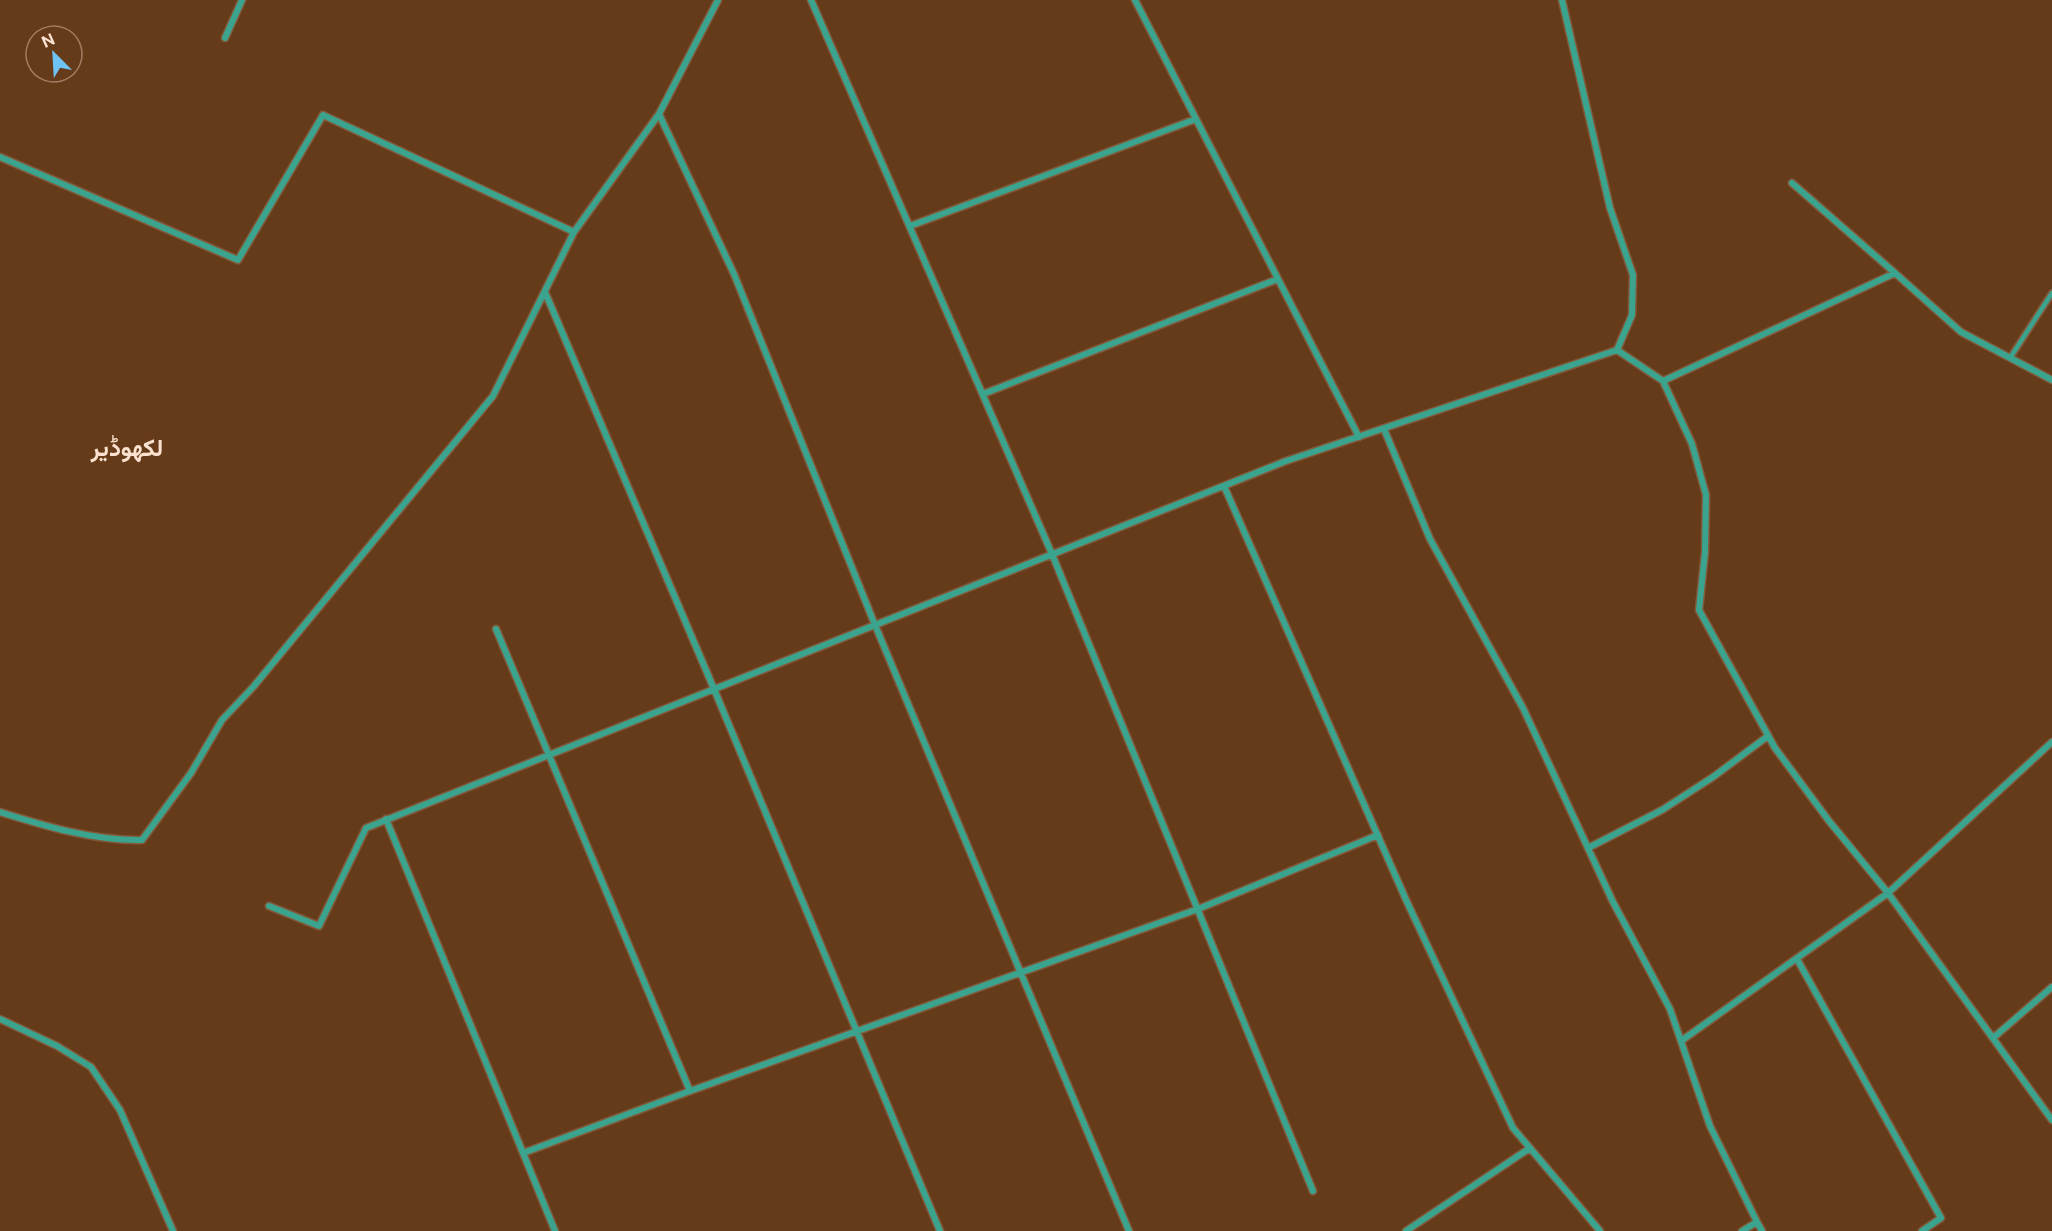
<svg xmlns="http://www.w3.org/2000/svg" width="2052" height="1231" font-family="'Public Sans',Vazirmatn,sans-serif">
<rect width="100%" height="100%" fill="#663b1a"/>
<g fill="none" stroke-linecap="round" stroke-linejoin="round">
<!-- service casing -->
<g stroke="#81593b" stroke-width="8">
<path id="service" d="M2010,358L2052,293"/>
</g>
<!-- minor casing -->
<g stroke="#81593b" stroke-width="9">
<path id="minor" d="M811,0L1052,554L1313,1191
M1135,0L1359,437
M1562,0L1610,208L1633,275L1632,315L1617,350
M225,38L242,0
M659,114L734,274L875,625L1129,1231
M0,157L238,260L323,115L574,232
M1792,183L1895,273
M910,226L1196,119
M545,292L714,689L940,1231
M1663,381L1692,444L1706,495L1705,552L1699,610L1775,748L1829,821L1888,893L2052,1120
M983,394L1278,279
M1384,429L1430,539L1523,708L1613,902L1670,1009L1710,1126L1757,1222L1742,1231
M1224,486L1407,902L1513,1128L1600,1231
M496,629L690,1091
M0,812C45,826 94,841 142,840L191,773L222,720L254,686L493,396L574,232L659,114L718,0
M386,819L555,1231
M1588,848L1662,810L1713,777L1768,736
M269,906L319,926L366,828L1286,461L1617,350L1663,381L1895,273L1961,332L2052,380
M1797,959L1941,1218L1922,1231
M0,1019L57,1046L91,1067L120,1110L173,1231
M1993,1038L2052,987
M1681,1041L1888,893L2052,742
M523,1153L690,1091L1198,909L1378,835
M1757,1222L1762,1231
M1406,1231L1530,1148"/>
</g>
<!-- service -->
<use href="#service" stroke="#3ba48e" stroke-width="4.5"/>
<!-- minor -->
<use href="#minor" stroke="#3ba48e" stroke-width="6"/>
</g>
<g text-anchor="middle" stroke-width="6" stroke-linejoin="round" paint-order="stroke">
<!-- district labels -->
<g font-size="24" font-weight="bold" fill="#fbe1cf" stroke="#663b1a">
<text x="127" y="456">لکھوڈیر</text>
</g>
</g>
<!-- north arrow -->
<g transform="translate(54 54) rotate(336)"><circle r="28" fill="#663b1a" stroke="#a27d62" stroke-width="1.5"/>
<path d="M0-4.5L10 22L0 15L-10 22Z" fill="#6fc2f4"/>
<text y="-9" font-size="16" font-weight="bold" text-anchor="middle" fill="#fbe1cf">N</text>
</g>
</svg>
